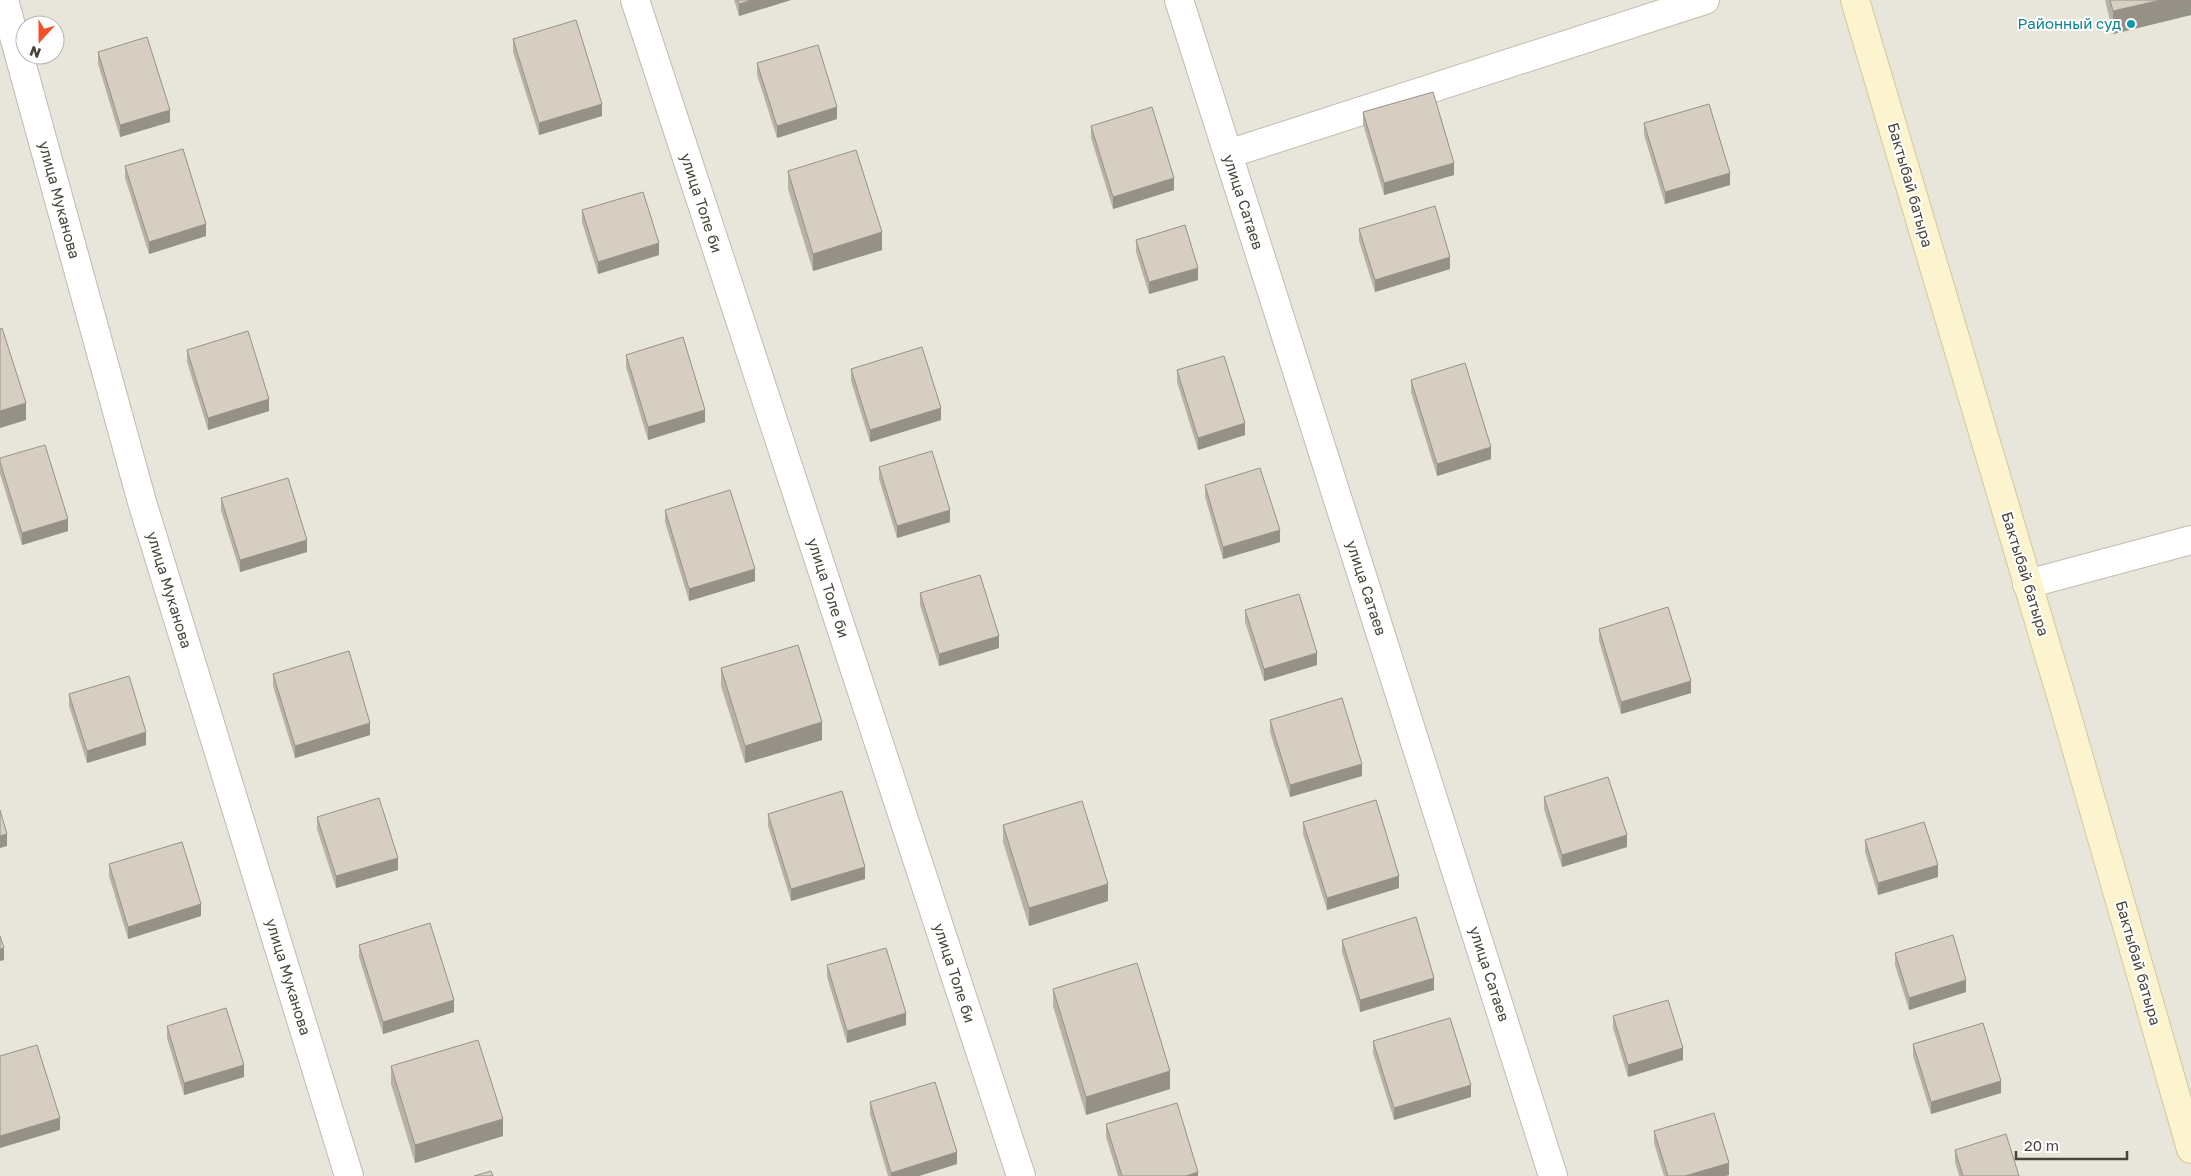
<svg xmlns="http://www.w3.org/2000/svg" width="2191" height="1176" font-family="'Golos Text',sans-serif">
<rect width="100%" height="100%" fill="#f5f3eb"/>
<!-- residential -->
<path fill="#e8e5da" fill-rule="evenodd" d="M0,0H2191V1176H0ZM25,25H55V55H25Z"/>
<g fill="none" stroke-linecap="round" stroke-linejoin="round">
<!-- street casing -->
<g stroke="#c0bbae" stroke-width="30">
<path id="street" d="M4,0L142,502L349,1176
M635,0L1021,1176
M1179,0L1553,1176
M1228,154L1705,0
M2027,584L2191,540"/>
</g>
<!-- secondary casing -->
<g stroke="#d2c89d" stroke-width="30">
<path id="secondary" d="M1855,0L2065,709L2191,1149"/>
</g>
<!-- street -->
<use href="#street" stroke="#fff" stroke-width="28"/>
<!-- secondary -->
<use href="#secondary" stroke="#fcf4ce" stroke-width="28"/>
</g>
<!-- wall -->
<path fill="#b8b2a6" d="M734,0H791L739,16Z
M2105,0H2191V15L2113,34Z
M513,39L602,116L539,135L513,52Z
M98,52L170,122L120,137L98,64Z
M757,63L837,119L777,138L757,75Z
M1363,112L1454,175L1384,195L1363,124Z
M1644,123L1730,185L1665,204L1644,135Z
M1091,126L1174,190L1113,209L1091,138Z
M125,166L206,236L149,254L125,178Z
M788,171L882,250L813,271L788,189Z
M582,210L659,255L598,274L582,222Z
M1359,229L1450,269L1375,292L1359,241Z
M1136,240L1198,280L1149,294L1136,252Z
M187,350L269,411L208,430L187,362Z
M626,355L705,422L648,440L626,367Z
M851,369L941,420L870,442L851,381Z
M1177,370L1245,435L1198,450L1177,382Z
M1411,380L1491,459L1437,476L1411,392Z
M0,458L68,531L22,545L0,474Z
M879,467L950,522L897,538L879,479Z
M1205,485L1280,542L1223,559L1205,497Z
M221,498L307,552L240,572L221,510Z
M665,510L755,581L689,601L665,522Z
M920,593L999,648L939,666L920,605Z
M1245,610L1317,665L1264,681L1245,622Z
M1599,629L1691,693L1621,714L1599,641Z
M721,668L822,740L745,763L721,686Z
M273,674L370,735L295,758L273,686Z
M69,694L146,745L87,763L69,706Z
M1270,720L1362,776L1290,797L1270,732Z
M1544,797L1627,847L1562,867L1544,809Z
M768,814L865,879L791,901L768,826Z
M317,817L398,870L336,888L317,829Z
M1303,822L1399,888L1327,910L1303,834Z
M1003,825L1108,901L1029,926L1003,842Z
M1865,840L1938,877L1878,895L1865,852Z
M109,864L201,916L128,939L109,876Z
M1342,940L1434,990L1360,1012L1342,952Z
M359,945L454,1012L383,1034L359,957Z
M1895,953L1966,992L1909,1010L1895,965Z
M827,965L906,1025L847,1043L827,977Z
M1053,989L1170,1089L1086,1115L1053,1006Z
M1613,1016L1683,1060L1628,1077L1613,1028Z
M167,1026L244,1077L184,1095L167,1038Z
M1373,1041L1471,1097L1394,1120L1373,1053Z
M1913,1044L2001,1093L1931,1114L1913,1056Z
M391,1066L503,1136L415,1163L391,1084Z
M870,1102L957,1164L919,1176H888L870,1114Z
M1106,1124L1198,1176H1118L1106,1137Z
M1654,1131L1729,1175L1725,1176H1664L1654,1143Z
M1955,1150L2019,1176H1959L1955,1162Z"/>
<!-- shaded-wall -->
<path fill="#969187" d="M752,0H791L739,16V4Z
M2161,0H2191V15L2113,34V11Z
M602,104V116L539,135V123Z
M837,107V119L777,138V126Z
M170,110V122L120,137V125Z
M1454,163V175L1384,195V183Z
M1730,173V185L1665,204V192Z
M1174,178V190L1113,209V197Z
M206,224V236L149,254V242Z
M882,232V250L813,271V254Z
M659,243V255L598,274V262Z
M1450,257V269L1375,292V280Z
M1198,268V280L1149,294V282Z
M269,399V411L208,430V418Z
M26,403V420L0,428V411Z
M941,408V420L870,442V430Z
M705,410V422L648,440V427Z
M1245,423V435L1198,450V438Z
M1491,447V459L1437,476V464Z
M950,510V522L897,538V526Z
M68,519V531L22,545V533Z
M1280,530V542L1223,559V547Z
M307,540V552L240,572V560Z
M755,569V581L689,601V589Z
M999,636V648L939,666V654Z
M1317,653V665L1264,681V669Z
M1691,681V693L1621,714V702Z
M822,722V740L745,763V746Z
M370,723V735L295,758V746Z
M146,732V745L87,763V751Z
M1362,764V776L1290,797V785Z
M7,834V846L0,848V836Z
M1627,835V847L1562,867V855Z
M398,858V870L336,888V876Z
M1938,865V877L1878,895V883Z
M865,867V879L791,901V889Z
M1399,876V888L1327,910V898Z
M1108,884V901L1029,926V908Z
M201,904V916L128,939V927Z
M4,948V960L0,961V949Z
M1434,978V990L1360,1012V1000Z
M1966,980V992L1909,1010V998Z
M454,1000V1012L383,1034V1022Z
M906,1013V1025L847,1043V1031Z
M1683,1048V1060L1628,1077V1065Z
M244,1065V1077L184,1095V1083Z
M1170,1071V1089L1086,1115V1097Z
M2001,1081V1093L1931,1114V1102Z
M1471,1085V1097L1394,1120V1108Z
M60,1118V1130L0,1148V1136Z
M503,1119V1136L415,1163V1145Z
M957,1152V1164L919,1176H891V1173Z
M1729,1163V1175L1725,1176H1685Z
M1198,1172V1176H1186Z"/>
<!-- building -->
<path fill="#d6cfc1" stroke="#969187" d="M738,0H752L739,4Z
M2110,0H2161L2113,11Z
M576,20L602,104L539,123L513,39Z
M147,37L170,110L120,125L98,52Z
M818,45L837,107L777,126L757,63Z
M1433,92L1454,163L1384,183L1363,112Z
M1709,104L1730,173L1665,192L1644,123Z
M1152,107L1174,178L1113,197L1091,126Z
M183,149L206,224L149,242L125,166Z
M856,150L882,232L813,254L788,171Z
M643,192L659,243L598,262L582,210Z
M1435,206L1450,257L1375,280L1359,229Z
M1185,225L1198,268L1149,282L1136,240Z
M2,328L26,403L0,411V329Z
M248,331L269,399L208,418L187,350Z
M683,337L705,410L648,427L626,355Z
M922,347L941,408L870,430L851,369Z
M1224,356L1245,423L1198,438L1177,370Z
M1465,363L1491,447L1437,464L1411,380Z
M45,445L68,519L22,533L0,462V458Z
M932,451L950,510L897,526L879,467Z
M1260,468L1280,530L1223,547L1205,485Z
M288,478L307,540L240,560L221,498Z
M730,490L755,569L689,589L665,510Z
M980,575L999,636L939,654L920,593Z
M1299,594L1317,653L1264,669L1245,610Z
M1668,607L1691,681L1621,702L1599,629Z
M798,645L822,722L745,746L721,668Z
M349,651L370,723L295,746L273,674Z
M129,676L146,732L87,751L69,694Z
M1342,698L1362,764L1290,785L1270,720Z
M1608,777L1627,835L1562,855L1544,797Z
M842,791L865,867L791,889L768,814Z
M379,798L398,858L336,876L317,817Z
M1376,800L1399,876L1327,898L1303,822Z
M1082,801L1108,884L1029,908L1003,825Z
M0,810L7,834L0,836Z
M1924,822L1938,865L1878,883L1865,840Z
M182,842L201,904L128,927L109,864Z
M1416,917L1434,978L1360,1000L1342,940Z
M430,923L454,1000L383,1022L359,945Z
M1953,935L1966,980L1909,998L1895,953Z
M0,936L4,948L0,949Z
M886,948L906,1013L847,1031L827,965Z
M1137,963L1170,1071L1086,1097L1053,989Z
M1668,1000L1683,1048L1628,1065L1613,1016Z
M226,1008L244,1065L184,1083L167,1026Z
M1450,1018L1471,1085L1394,1108L1373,1041Z
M1983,1023L2001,1081L1931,1102L1913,1044Z
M478,1040L503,1119L415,1145L391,1066Z
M37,1045L60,1118L0,1136V1056Z
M935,1082L957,1152L891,1173L870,1102Z
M1177,1103L1198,1172L1186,1176H1122L1106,1124Z
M1714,1113L1729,1163L1685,1176H1668L1654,1131Z
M2006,1134L2019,1176H1963L1955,1150Z
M491,1171L493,1176H474Z"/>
<!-- markers -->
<circle fill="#0f9aa8" stroke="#fff" stroke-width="2" cx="2131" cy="24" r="5"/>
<g text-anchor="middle" stroke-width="4" stroke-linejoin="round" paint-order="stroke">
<!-- culture labels -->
<g font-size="15" fill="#0d838f" stroke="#fff" text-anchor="end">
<text x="2121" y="29">Районный суд</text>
</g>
<!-- street labels -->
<g font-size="15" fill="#494439" stroke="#fff">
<text transform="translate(1910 185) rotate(74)" y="5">Бактыбай батыра</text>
<text transform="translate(59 200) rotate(75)" y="5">улица Муканова</text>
<text transform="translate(1243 202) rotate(72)" y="5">улица Сатаев</text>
<text transform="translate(701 203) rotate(72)" y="5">улица Толе би</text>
<text transform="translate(2025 574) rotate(73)" y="5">Бактыбай батыра</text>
<text transform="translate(828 588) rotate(72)" y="5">улица Толе би</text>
<text transform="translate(1366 588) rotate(72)" y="5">улица Сатаев</text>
<text transform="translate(169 590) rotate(73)" y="5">улица Муканова</text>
<text transform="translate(2138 963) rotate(74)" y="5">Бактыбай батыра</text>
<text transform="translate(954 973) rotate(72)" y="5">улица Толе би</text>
<text transform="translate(1489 974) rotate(72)" y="5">улица Сатаев</text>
<text transform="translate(288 977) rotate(73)" y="5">улица Муканова</text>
</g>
</g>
<!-- north arrow -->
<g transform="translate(40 40) rotate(201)"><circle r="24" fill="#ffffff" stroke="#b6b4b0"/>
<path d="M0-4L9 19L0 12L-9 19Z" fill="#ef5228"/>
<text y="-8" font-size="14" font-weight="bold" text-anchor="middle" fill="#494439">N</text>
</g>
<!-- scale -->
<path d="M2016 1151v8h111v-8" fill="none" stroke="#494439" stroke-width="2.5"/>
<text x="2024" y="1151" font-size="15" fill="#494439" stroke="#ffffff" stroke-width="4" paint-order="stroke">20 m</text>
</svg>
